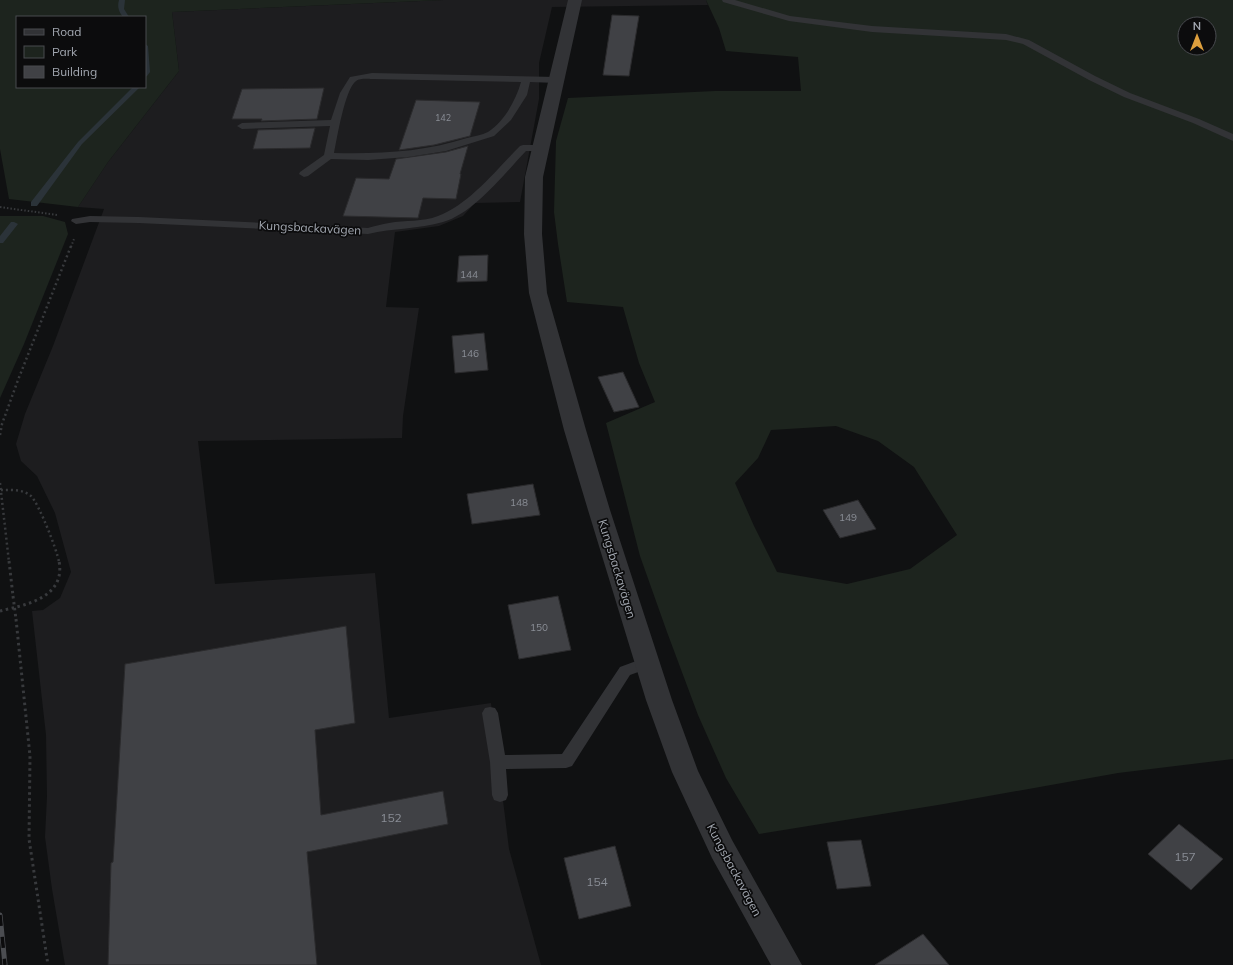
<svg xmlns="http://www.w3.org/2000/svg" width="1233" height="965" font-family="Mulish,sans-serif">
<rect width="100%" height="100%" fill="#101112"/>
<!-- built -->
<path fill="#1d1d1f" d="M443,0H706L708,5L552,7L539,63V99L520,202L475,203L463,216L439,226L395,232L386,307L419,308L403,416L402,438L198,441L215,584L375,573L389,718L491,703L509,849L541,965H65L52,889L45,837L47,796L46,735L32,611L43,610L60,598L71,572L55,513L37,476L21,461L16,444L25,414L53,346L104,209L78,207L108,162L179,71L172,12Z"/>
<!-- green -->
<path fill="#1d241e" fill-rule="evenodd" d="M0,0H443L172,12L179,71L108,162L78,207L9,199L0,149ZM17,17H145V87H17Z
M706,0H1233V759L1118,773L944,804L759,834L726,778L698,715L667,632L640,556L606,423L655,402L639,363L623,307L567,302L558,244L554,212L556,141L568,98L715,91H801L798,57L726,51L719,28ZM1185,24H1209V48H1185ZM836,426L878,441L914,467L957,535L910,569L847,584L777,572L754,526L735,483L758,458L771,430Z
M0,216H43L65,222L68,234L24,344L0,398Z"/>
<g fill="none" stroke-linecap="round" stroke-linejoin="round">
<!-- stream -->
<path fill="#2b3339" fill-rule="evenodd" d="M119,0H125L124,9L129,17H123C119,12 117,7 119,0Z
M145,44L148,46L150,72L147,76L145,77Z
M133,87H140L82,144L37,206H31V202L78,142Z
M11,222H14L18,224L3,243H0V236Z"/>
</g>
<!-- building -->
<path fill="#404145" stroke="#2b2b2d" d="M612,15L639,16L629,76L603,75Z
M324,88L317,119L261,121L262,119H232L242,89Z
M416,100L480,102L470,136L434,145L399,150Z
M315,128L310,148L253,149L258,130Z
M468,146L460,174H461L456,199L423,198L418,218L343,216L356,178L389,179L396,159L446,152Z
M488,255L487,281L457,282L459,256Z
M484,333L488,370L455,373L452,336Z
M623,372L639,407L614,412L598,377Z
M533,484L540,515L472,524L467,494Z
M858,500L876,529L840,538L823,510Z
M558,596L571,650L519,659L508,605Z
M346,626L355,723L315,730L321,815L443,791L448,824L307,852L317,965H108L111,863L113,862L125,664Z
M1179,824L1223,859L1191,890L1148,854Z
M861,840L871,886L837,889L827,842Z
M615,846L631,906L579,919L564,858Z
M923,934L949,965H875Z"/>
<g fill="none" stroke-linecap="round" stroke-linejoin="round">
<!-- path-far2 -->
<path stroke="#383a3d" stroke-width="2" stroke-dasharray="1.5 2" stroke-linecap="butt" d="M0,207L57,215
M71,247L74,239"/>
<!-- path-far1 -->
<path stroke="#383a3d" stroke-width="2.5" stroke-dasharray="2 3" stroke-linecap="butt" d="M0,435L2,424L18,380L71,246
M0,483L9,562
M1,490C11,490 23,489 31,496C39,504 57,550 59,562"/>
<!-- path -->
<path stroke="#383a3d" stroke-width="3" stroke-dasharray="2.5 3.5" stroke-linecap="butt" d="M9,561L13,596
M0,611C25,605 66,598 59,561
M16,619L30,756L29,839L48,965"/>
<!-- service -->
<path fill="#323336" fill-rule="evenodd" d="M722,0H735L790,16L872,26L1006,34L1029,40L1095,76L1130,93L1199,119L1233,134V141L1193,123L1124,97L1089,80L1023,44L1006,40L872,32L789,21L723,2Z
M372,73L557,77L562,80L557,83L530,82L527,95L511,120L494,136L446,151L408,157L368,160L331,159L308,176L304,177L299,174L300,172L324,155L330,126L242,129L237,126L242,123L331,120L340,93L350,77ZM372,79L521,82C516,100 504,122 488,132C482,135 474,136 467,138C424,152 380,154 334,153C337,138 345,89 356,81C360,78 368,79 372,79Z
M523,145H540L545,148L540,151H526C504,174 474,213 443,222C419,229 393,228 368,234L139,223L90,222L76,224L71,221L72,219L90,216L139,217L368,228C375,226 382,224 389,223C405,220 423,222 438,216C469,205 497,169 520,146Z
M647,657L652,659L654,663L652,667L630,675L572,766L566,768L506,769L508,795L506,800L500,802L494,800L492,795L490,762L482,713L485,708L490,707L495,708L498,713L505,755L562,754L620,667Z"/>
<!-- tertiary -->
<path fill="#323336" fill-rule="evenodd" d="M568,0H582L543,177L542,234L547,293L586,430L610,510L672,700L698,771L732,840L802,965H771L712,858L672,772L646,700L588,510L564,430L529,293L524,234L525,177Z"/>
<!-- rail casing -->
<g stroke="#4b4d51" stroke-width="5">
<path id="rail" d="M0,915L5,965"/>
</g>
<!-- rail -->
<use href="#rail" stroke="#0c0c0d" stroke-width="3.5" stroke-dasharray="11" stroke-linecap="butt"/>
<!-- path-bridge -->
<path stroke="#383a3d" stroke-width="3" stroke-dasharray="2.5 3.5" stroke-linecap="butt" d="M13,596L16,619"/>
</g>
<g text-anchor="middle" stroke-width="3.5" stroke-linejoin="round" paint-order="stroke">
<!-- far-number labels -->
<g font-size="9" fill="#8a8e96">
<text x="443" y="121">142</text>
</g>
<!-- number labels -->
<g font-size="10" fill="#8a8e96">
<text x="469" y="278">144</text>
<text x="470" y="357">146</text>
<text x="519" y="506">148</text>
<text x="848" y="521">149</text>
<text x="539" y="631">150</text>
</g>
<!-- street labels -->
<g font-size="12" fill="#a3a8b1" stroke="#0c0c0d">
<text transform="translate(310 228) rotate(3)" y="4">Kungsbackavägen</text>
<text transform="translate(617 569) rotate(73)" y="4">Kungsbackavägen</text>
<text transform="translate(734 870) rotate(62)" y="4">Kungsbackavägen</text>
</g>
<!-- near-number labels -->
<g font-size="12" fill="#8a8e96">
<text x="391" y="822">152</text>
<text x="1185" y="861">157</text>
<text x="597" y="886">154</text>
</g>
</g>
<!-- legend -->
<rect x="16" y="16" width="130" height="72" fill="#0c0c0d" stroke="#484a4f"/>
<rect x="24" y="29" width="20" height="6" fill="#323336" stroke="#484a4f"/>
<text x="52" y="36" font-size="12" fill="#a3a8b1">Road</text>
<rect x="24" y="46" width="20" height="12" fill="#1d241e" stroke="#484a4f"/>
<text x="52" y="56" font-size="12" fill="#a3a8b1">Park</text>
<rect x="24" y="66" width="20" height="12" fill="#404145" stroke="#484a4f"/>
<text x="52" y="76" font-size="12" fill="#a3a8b1">Building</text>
<!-- north arrow -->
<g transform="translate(1197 36)"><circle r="19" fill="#0c0c0d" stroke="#484a4f"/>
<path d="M0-3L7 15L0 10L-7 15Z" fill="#dd9f3d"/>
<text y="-6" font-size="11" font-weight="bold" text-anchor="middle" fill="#a3a8b1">N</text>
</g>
</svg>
